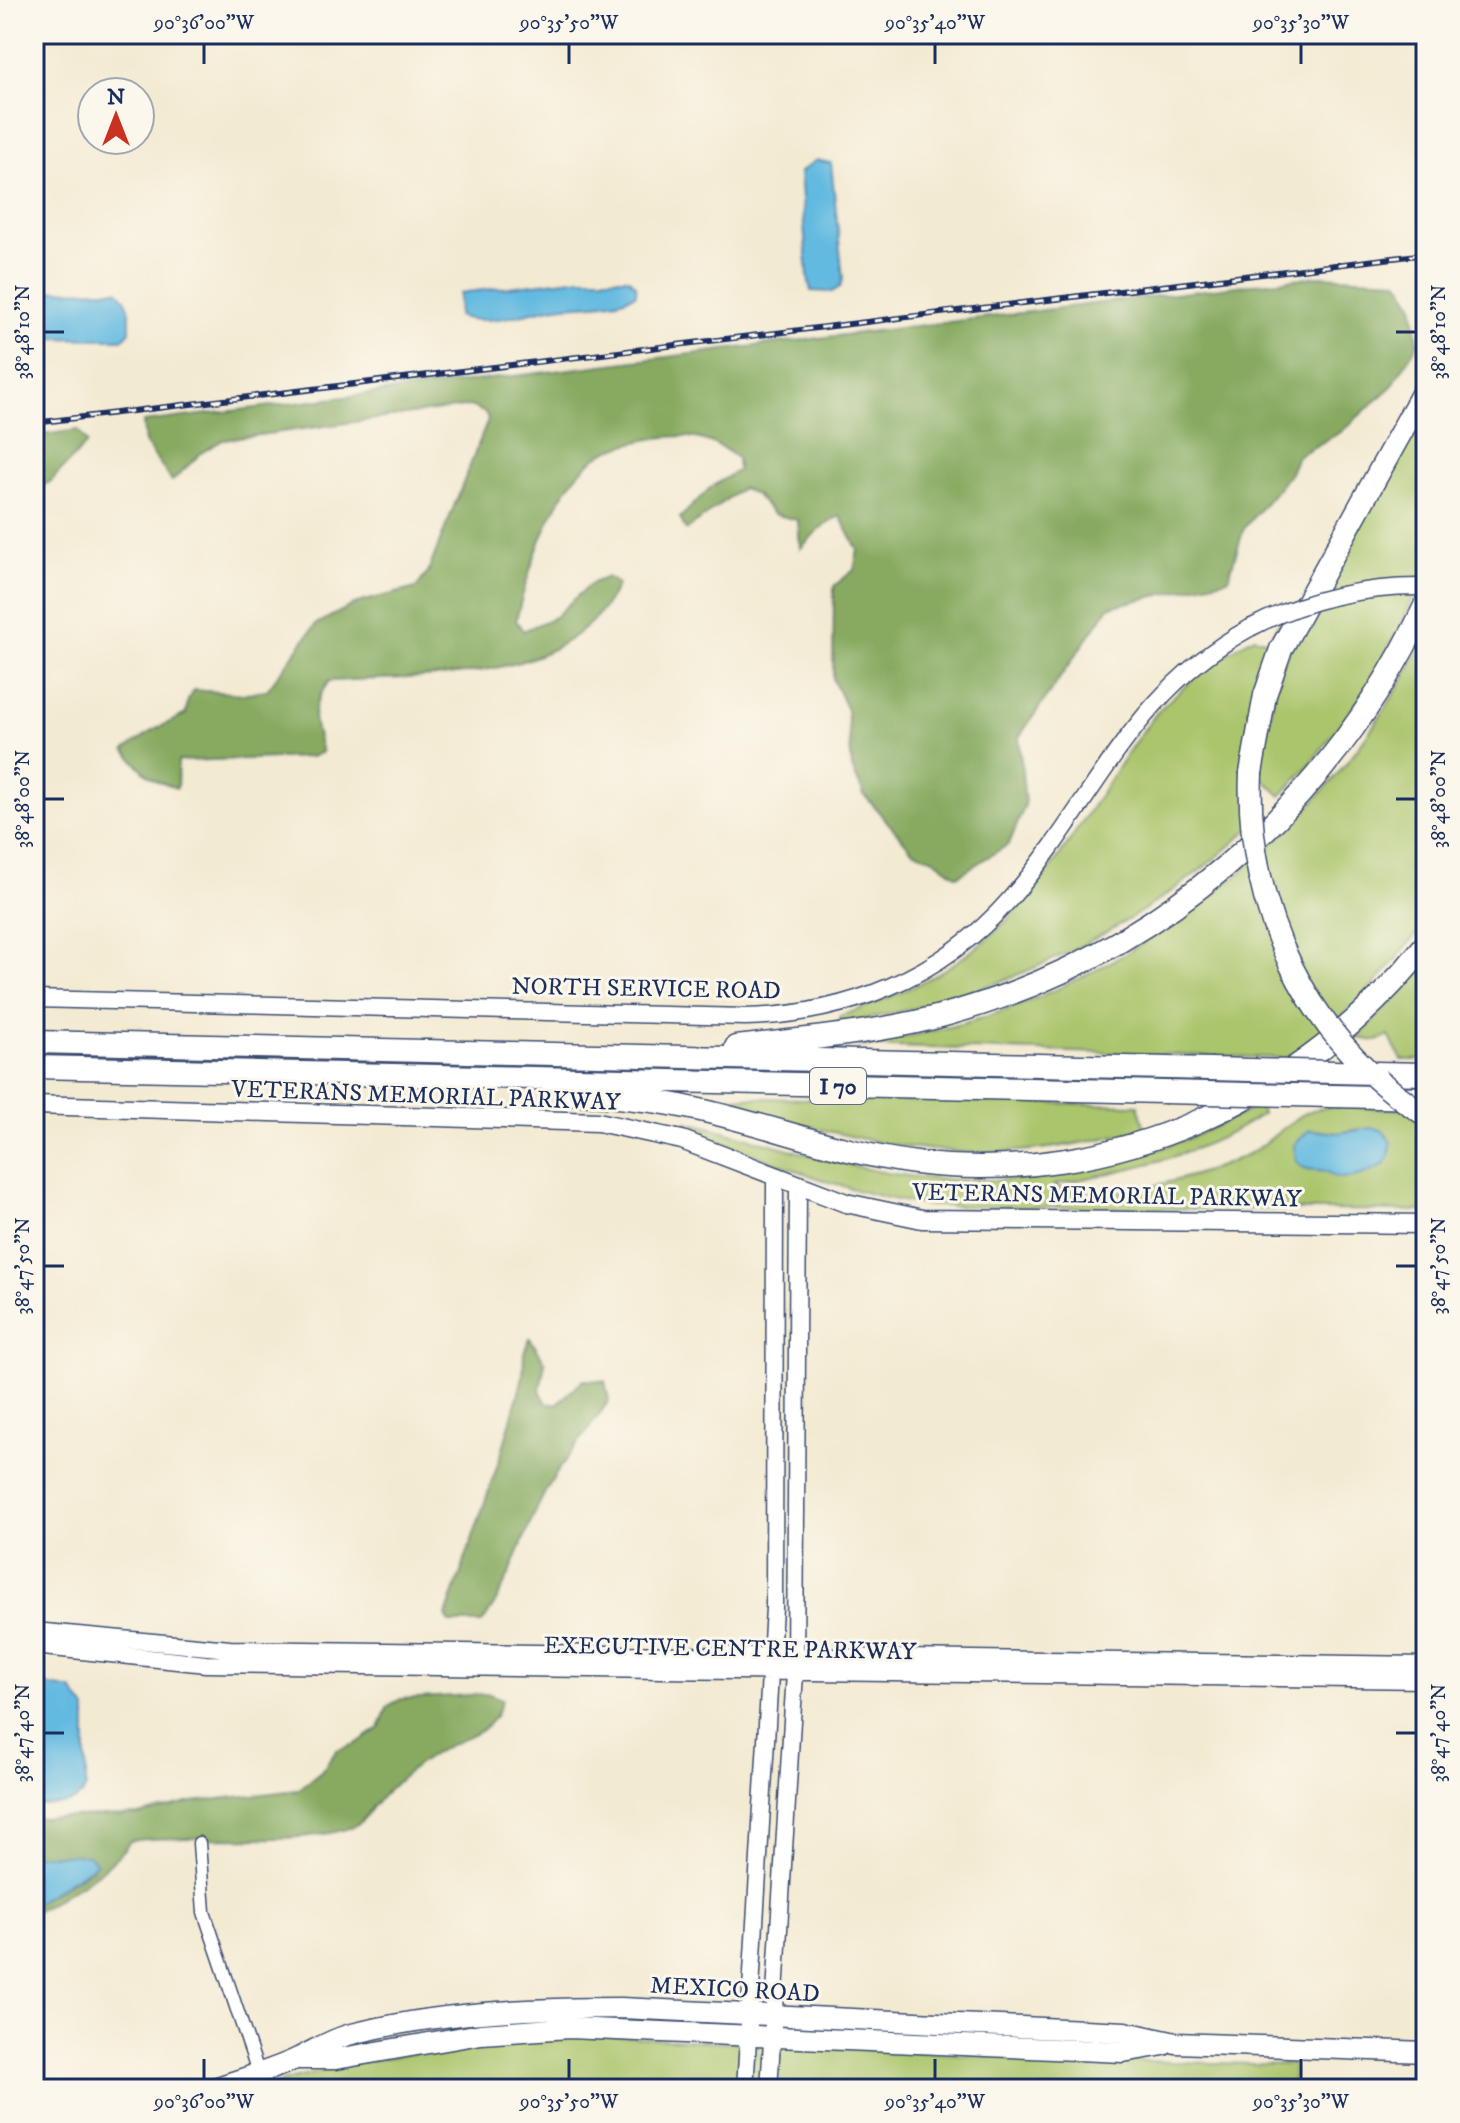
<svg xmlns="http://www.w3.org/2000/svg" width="1460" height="2123" font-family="'IM FELL DW Pica',serif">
<rect width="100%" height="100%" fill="#fbf7ec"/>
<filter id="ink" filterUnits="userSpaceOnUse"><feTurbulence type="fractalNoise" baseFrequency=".0125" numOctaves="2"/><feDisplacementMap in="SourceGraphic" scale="16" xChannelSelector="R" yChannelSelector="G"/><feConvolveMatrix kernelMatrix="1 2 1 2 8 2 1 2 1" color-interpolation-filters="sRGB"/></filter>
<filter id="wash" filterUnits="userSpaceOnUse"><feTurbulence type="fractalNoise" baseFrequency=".006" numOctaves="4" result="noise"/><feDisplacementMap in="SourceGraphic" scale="32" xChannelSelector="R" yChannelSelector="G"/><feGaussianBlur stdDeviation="1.8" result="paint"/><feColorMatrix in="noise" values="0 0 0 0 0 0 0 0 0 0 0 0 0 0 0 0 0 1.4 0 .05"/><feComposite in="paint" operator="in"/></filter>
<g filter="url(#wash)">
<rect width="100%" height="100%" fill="#f3ead2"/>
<!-- green -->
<path fill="#aac56c" stroke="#627a65" stroke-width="2" fill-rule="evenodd" d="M1426,401V570L1401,625L1361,696L1311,763L1281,796L1258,774L1280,667Z
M1280,620L1285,621L1263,673L1258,821C1140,931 1000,998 840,1023V1016C905,994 966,965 1013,914C1070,853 1107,774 1160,709C1189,681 1219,657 1254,637L1269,641Z
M1426,635V923L1375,984L1339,1019L1286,1058L857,1046C915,1036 973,1024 1027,1002C1196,933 1347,801 1426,635Z
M1426,965V1060H1402L1389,1036L1377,1041L1357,1038Z
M703,1097L1138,1105L1145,1128C971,1177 870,1144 703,1097Z
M1259,1105L1262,1114C1201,1157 1125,1170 1054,1185C1098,1208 1208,1175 1250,1153C1271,1142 1288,1120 1310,1111C1326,1103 1404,1110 1426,1111V1211L932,1206C845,1195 768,1158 686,1128L687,1122C758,1138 828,1164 900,1175C1025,1193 1149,1165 1259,1105ZM1360,1129L1387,1135L1391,1149L1385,1164L1359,1175L1327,1171L1313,1130L1338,1133Z
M572,2034L1053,2059L1293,2065L1292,2089H259C362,2056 465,2045 572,2034Z"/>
<!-- forest -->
<path fill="#87aa60" stroke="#516c5f" stroke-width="2" d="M1319,276L1398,280L1413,303L1418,343L1392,386L1341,432L1297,456L1289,475L1244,528L1228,579L1109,607L1019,737L1025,805L1009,844L957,876L934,859L912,850L864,795L852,768L847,710L833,680L834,586L854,570L858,550L840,516L819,529L800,549L798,520L773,514L756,495L742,488L686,530L680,518L710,488L738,470L737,458C713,438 686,433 656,438C639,441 611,447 597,457C553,487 528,571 516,620L523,631L555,617L590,584L607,577L618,584C570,687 424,675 329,681C308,710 313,720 322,752L311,757L178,761L177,788C147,780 145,772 125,750L152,731L186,714L188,700L194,690L243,694L267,690L316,624L357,603L416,588L428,572L488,420L486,413L470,406L223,440L201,453L172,481L145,443L143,422Z
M78,430L87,443L50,482L34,489V436Z
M530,1338L545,1362L540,1391L546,1403L557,1404L583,1380L605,1381L609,1400C590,1430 565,1457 548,1487C523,1530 512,1583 482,1623H450L446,1616L502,1452L523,1377L524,1352Z
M489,1694L502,1699C491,1739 464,1734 435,1753C413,1766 392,1786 375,1804C370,1810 365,1819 359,1823C319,1849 185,1832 130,1841C107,1874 67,1892 34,1913V1904L93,1868L88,1855H34V1818L138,1815L192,1802L298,1790L321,1772L337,1750L356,1744L379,1728L388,1706L401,1699Z"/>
<!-- water -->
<path fill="#64bae0" stroke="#40749f" stroke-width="2" d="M816,160L831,163L843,279L840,287L832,292L811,291L808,277L800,172Z
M582,278H628L636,285V294C611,307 584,303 557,307C524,312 490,327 458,316L460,293Z
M117,290C131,301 130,315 130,331L123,339L34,338V291Z
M1370,1128L1382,1130L1391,1142L1389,1158C1381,1170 1351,1181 1336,1177C1332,1176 1329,1172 1325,1171C1312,1168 1306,1173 1296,1161L1294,1145L1309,1130L1338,1133Z
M34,1683L72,1690L86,1709V1787C79,1808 53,1804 34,1805Z
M34,1855H88L97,1863L34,1904Z"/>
</g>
<g filter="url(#ink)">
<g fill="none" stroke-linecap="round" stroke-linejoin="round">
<!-- minor casing -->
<g stroke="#3b4b6f" stroke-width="15">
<path id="minor" d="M199,1843L204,1912L258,2072"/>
</g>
<!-- tertiary casing -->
<g stroke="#3b4b6f" stroke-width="19">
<path id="tertiary" d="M34,999L745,1017C846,1015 942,977 1010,899C1096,802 1128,695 1250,628
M34,1631L230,1649L1426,1665
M34,1646L206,1664L1426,1680
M745,2089L774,1608L775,1177
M769,2089L795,1673L798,1187"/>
</g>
<!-- secondary casing -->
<g stroke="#3b4b6f" stroke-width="21">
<path id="secondary" d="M34,1105L598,1122L682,1140L846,1203L922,1219L1426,1224"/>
</g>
<!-- primary casing -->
<g stroke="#3b4b6f" stroke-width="23">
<path id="primary" d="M300,2059H336L481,2034L569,2028L1123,2052L1164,2045
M212,2089C240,2079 271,2071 298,2058C315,2050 330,2040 348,2035C437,2012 530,2008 621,2008L1125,2032L1176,2043L1426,2052"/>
</g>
<!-- motorway casing -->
<g stroke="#3b4b6f" stroke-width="25">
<path id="motorway" d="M1251,773L1265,695L1281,649L1426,387
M34,1042L1210,1069
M736,1047C802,1039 869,1034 933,1018C1152,962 1330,807 1426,604
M34,1067L1164,1092
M1375,1073L1426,1074
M567,1092C605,1097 644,1098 681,1106C761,1121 836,1153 916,1163C1113,1187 1305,1099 1426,944
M1332,1096L1426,1098"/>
</g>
<!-- minor -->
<use href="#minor" stroke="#fff" stroke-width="12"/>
<!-- tertiary -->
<use href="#tertiary" stroke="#fff" stroke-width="16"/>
<!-- secondary -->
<use href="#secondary" stroke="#fff" stroke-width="18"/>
<!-- primary -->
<use href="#primary" stroke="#fff" stroke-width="20"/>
<!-- motorway -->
<use href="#motorway" stroke="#fff" stroke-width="22"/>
<!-- rail casing -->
<g stroke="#1b2f5e" stroke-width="6">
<path id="rail" d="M34,423L1426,254"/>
</g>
<!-- rail -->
<use href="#rail" stroke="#fbf7ec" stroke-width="3" stroke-dasharray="9" stroke-linecap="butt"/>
<!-- tertiary-bridge casing -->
<g stroke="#3b4b6f" stroke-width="19" stroke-linecap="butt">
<path id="tertiary-bridge" d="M1250,628C1305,599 1364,586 1426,587"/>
</g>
<!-- motorway-bridge casing -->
<g stroke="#3b4b6f" stroke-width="25" stroke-linecap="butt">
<path id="motorway-bridge" d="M1251,773C1245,908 1308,1043 1426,1115
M1210,1069L1375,1073
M1164,1092L1332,1096"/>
</g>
<!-- tertiary-bridge -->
<use href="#tertiary-bridge" stroke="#fff" stroke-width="16"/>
<!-- motorway-bridge -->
<use href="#motorway-bridge" stroke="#fff" stroke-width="22"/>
</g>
</g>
<!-- ticks -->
<path fill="none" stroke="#1b2f5e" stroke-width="3" d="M204,44V64M569,44V64M935,44V64M1301,44V64M44,332H64M1396,332H1416M44,799H64M1396,799H1416M44,1266H64M1396,1266H1416M44,1733H64M1396,1733H1416M204,2059V2079M569,2059V2079M935,2059V2079M1301,2059V2079"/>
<g text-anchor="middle" stroke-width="6" stroke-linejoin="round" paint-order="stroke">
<!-- shield labels -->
<rect fill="#fbf7ec" stroke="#5e6b89" stroke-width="2" x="810" y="1068" width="56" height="36" rx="6"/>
<g font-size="22" font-weight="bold" fill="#1b2f5e">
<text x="838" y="1094">I 70</text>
</g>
<!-- street labels -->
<g font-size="24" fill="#1b2f5e" stroke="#fbf7ec">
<text transform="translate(646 988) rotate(1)" y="8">NORTH SERVICE ROAD</text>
<text transform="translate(426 1095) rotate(2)" y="8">VETERANS MEMORIAL PARKWAY</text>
<text transform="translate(1107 1195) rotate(1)" y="8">VETERANS MEMORIAL PARKWAY</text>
<text transform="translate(730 1648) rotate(1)" y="8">EXECUTIVE CENTRE PARKWAY</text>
<text transform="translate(735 1989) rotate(3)" y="8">MEXICO ROAD</text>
</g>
</g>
<!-- margin -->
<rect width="1460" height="2123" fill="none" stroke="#fbf7ec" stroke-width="88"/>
<!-- north arrow -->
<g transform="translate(116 116)"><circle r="38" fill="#fbf7ec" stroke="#a1a7b3" stroke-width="2"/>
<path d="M0-6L14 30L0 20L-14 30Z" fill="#c8321e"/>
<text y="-12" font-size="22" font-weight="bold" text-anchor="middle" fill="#1b2f5e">N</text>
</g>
<rect x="44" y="44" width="1372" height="2035" fill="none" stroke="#1b2f5e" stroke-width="3"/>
<g font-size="20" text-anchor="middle" fill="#1b2f5e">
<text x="204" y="29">90°36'00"W</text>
<text x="569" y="29">90°35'50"W</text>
<text x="935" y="29">90°35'40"W</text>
<text x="1301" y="29">90°35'30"W</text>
<text transform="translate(22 332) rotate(-90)" y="7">38°48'10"N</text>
<text transform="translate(1438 332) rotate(-90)" y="7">38°48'10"N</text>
<text transform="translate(22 799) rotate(-90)" y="7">38°48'00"N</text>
<text transform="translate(1438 799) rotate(-90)" y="7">38°48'00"N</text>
<text transform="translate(22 1266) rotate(-90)" y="7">38°47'50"N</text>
<text transform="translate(1438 1266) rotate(-90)" y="7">38°47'50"N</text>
<text transform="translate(22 1733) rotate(-90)" y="7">38°47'40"N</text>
<text transform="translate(1438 1733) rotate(-90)" y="7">38°47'40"N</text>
<text x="204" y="2108">90°36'00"W</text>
<text x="569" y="2108">90°35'50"W</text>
<text x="935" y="2108">90°35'40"W</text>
<text x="1301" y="2108">90°35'30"W</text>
</g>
</svg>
